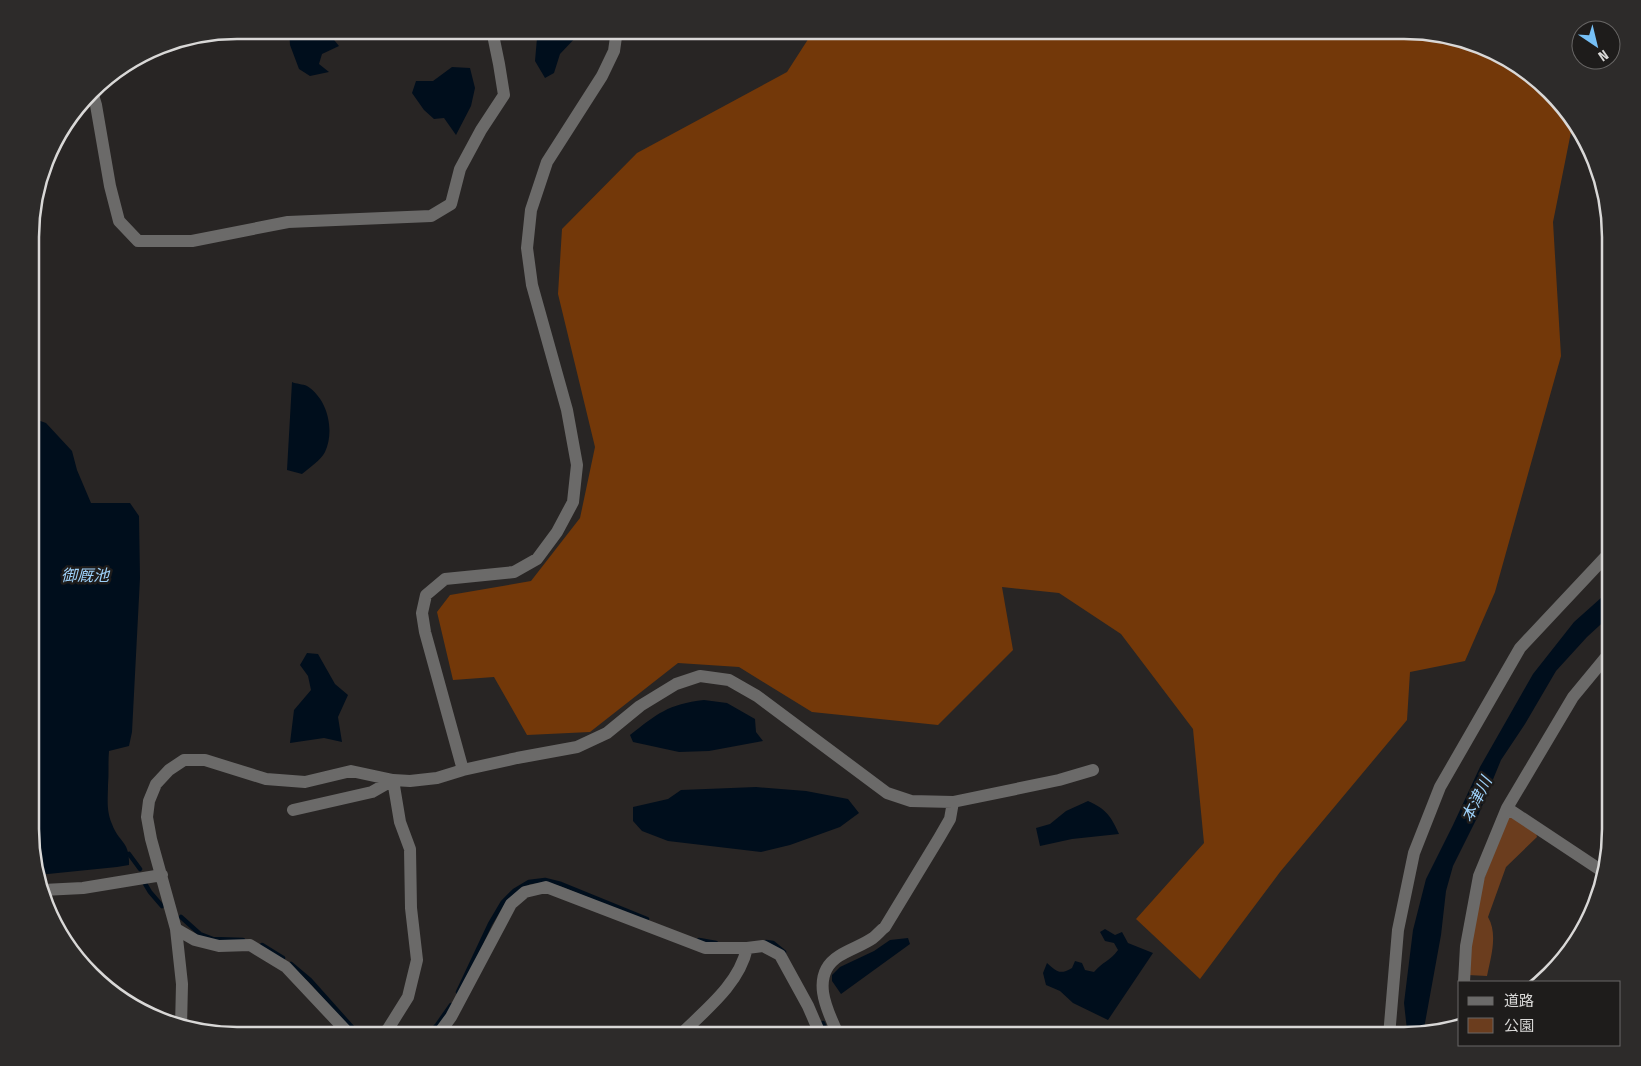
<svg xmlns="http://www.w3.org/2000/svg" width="1641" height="1066" font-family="'Fira Sans Condensed','Noto Sans JP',sans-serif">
<rect width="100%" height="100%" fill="#282524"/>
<!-- green -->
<path fill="#6b3d1e" d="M1509,814L1536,833L1537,837L1506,867L1488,917C1498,934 1491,957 1487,976L1468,975L1477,897Z"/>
<!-- forest -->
<path fill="#733809" d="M814,30H1405L1471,41L1519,65L1573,122L1553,222L1561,356L1495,592L1465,661L1410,672L1407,720L1280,872L1200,979L1136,919L1204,843L1193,729L1121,634L1059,593L1002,587L1013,650L938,725L812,712L739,667L678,663L590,732L527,735L494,677L453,680L437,612L450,595L531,581L580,518L595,447L558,294L562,229L637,153L787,72Z"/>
<!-- water -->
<path fill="#000e1c" d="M289,30H326L339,46L322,54L319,64L329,72L310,76L299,69L290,45Z
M532,30H577L578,35L560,54L554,73L545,78L535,61L537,38Z
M452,67L470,68L475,88L471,106L456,135L444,118L434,119L424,110L412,93L416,81H433Z
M292,382C296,384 303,384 307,386C328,399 335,431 325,452C321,460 309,468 302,474L287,470Z
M32,418L46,423L72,451L77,470L91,503H130L139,516L140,578L132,732L129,746L109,751C108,763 109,774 108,785C108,799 106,810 112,824C119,843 130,841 129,865L117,867L38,875L32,856Z
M1611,589V615L1587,637L1556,671L1525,724L1501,760L1478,816L1453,866L1446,891L1441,935L1423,1034L1406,1036L1407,1030L1404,1003L1413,930L1426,879L1453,825L1480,767L1533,674L1574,622Z
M307,653L318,654L335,684L348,695L338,717L342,742L324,738L290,743L294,710L311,690L308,676L300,665Z
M704,700L727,703L755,719L756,732L763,741L709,751L679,752L633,742L630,735C657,714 668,704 704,700Z
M756,787L806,791L848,799L859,813L840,827L790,845L761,852L668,841L642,831L633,821V807L668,799L681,790Z
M1088,801C1106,809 1111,816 1119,834L1072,839L1040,846L1036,828L1050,824L1066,811Z
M1105,929L1115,935L1122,932L1128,943L1153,953L1108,1020L1073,1003L1060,991L1046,985L1043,973L1047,963C1057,972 1060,975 1072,968L1075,961L1082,963L1085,970L1094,972C1102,962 1110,961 1118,950L1114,943L1105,941L1100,932Z
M908,938L910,944L841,994L832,981V975L840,967L874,951L890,940Z"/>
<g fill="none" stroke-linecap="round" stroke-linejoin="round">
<!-- stream -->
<path stroke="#000e1c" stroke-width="4.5" d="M129,854L140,869
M144,882L150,892L162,906
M181,917L200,934L213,939L243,940
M699,940L716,943
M766,942L773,943L784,952
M262,945L283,958
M291,964L310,980L360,1036
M458,992L490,924L503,902L514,891L529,882L545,880L561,884L647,919
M823,1023L828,1036
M427,1036L437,1025L451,1005"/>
<!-- minor -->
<path stroke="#6b6a69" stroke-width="12" d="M92,92L96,105L110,186L119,221L138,241H192L288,222L431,216L451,204L460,169L481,130L504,95L499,64L492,30
M463,770L517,758L577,747L607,733L640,706L676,684L700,676L729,680L757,696L887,793L911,801L953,802L1059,780L1093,770
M1507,808L1605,873
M293,810L372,792L393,780L400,822L410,849L411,908L417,960L408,997L388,1029L380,1036
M43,890L83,888L162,875
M176,929L151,839L147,817L149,801L156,784L169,770L184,760H205L266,779L305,782L351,771L393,780L410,781L437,778L463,770L425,632L422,613L426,595L445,579L514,572L537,559L557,532L573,502L577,465L567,410L532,285L527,248L531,210L547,162L602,76L614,51L617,30
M1464,982L1466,946L1479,876L1507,808L1573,697L1611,651
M181,1027L182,984L176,929L195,940L219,946L250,945L286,967L351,1036
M437,1036L451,1017L511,904L525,892L546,887L705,948H747L763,946L780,955L808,1006L821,1036
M679,1036C704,1011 739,985 747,948
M839,1036C827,1011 809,975 839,956C850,949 863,945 873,938C877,935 881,930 885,927L939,838L950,819L953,802
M1389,1036L1398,930L1414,853L1440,787L1520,648L1611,551"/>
</g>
<g text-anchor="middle" stroke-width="5" stroke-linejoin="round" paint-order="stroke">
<!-- water labels -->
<g font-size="16" font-style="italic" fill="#9dd0f8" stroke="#1e1c1b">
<text x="85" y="581">御厩池</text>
<text transform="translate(1476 799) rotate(-64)" y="6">本津川</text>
</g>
</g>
<!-- crop -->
<path d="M0 0H1641V1066H0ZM237 39H1404A198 198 0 0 1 1602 237V829A198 198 0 0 1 1404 1027H237A198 198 0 0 1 39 829V237A198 198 0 0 1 237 39Z" fill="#2d2b2a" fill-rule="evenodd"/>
<path fill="none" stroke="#d9d8d7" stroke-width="2.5" d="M237 39H1404A198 198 0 0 1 1602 237V829A198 198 0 0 1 1404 1027H237A198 198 0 0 1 39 829V237A198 198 0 0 1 237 39Z"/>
<!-- legend -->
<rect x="1458" y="981" width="162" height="65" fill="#1e1c1b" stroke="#696766"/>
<rect x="1468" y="997" width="25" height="8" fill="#6b6a69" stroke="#696766"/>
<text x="1504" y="1006" font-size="15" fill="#d9d8d7">道路</text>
<rect x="1468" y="1018" width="25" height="15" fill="#6b3d1e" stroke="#696766"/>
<text x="1504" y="1031" font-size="15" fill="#d9d8d7">公園</text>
<!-- north arrow -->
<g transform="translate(1596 45) rotate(145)"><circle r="24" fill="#1e1c1b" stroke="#696766"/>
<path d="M0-4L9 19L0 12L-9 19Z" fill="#76c0f7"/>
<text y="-8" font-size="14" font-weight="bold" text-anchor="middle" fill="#d9d8d7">N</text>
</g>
</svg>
